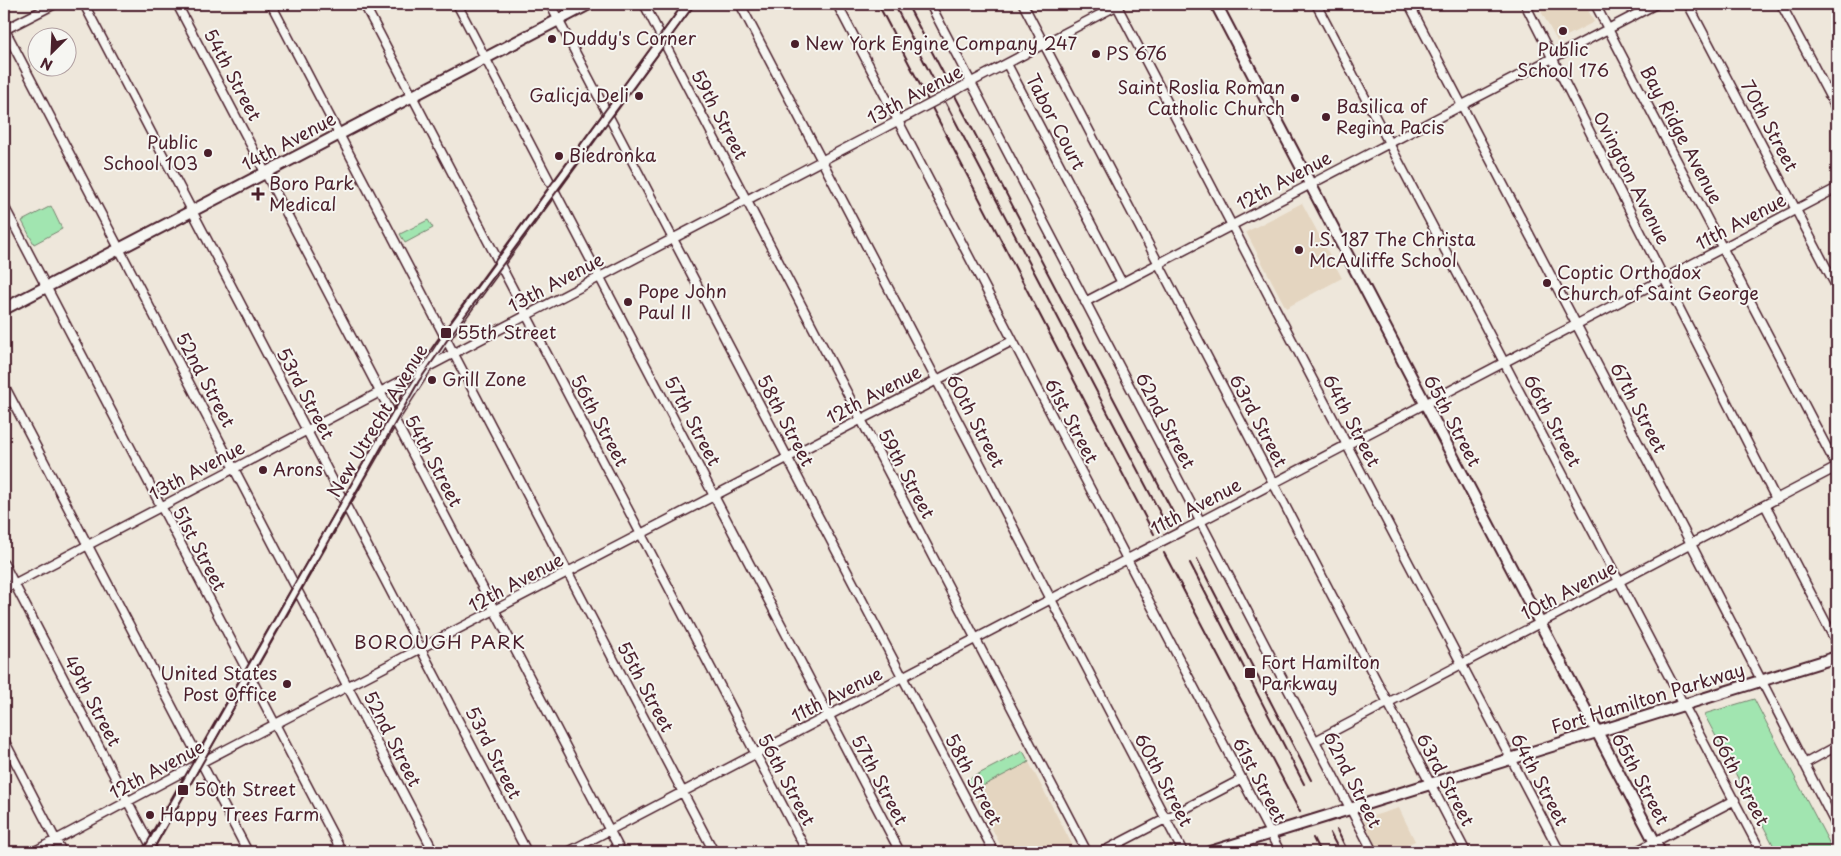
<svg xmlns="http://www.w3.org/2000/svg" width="1841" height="856" font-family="'Playpen Sans',sans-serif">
<rect width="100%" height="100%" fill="#eee7db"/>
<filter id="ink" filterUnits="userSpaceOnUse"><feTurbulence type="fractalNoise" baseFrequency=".02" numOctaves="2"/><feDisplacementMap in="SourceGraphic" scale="10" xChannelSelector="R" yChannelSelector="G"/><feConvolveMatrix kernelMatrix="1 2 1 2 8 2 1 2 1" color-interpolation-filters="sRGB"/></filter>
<g filter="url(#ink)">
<!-- built -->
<path fill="#e4d5c0" d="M1537,4H1585L1594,22L1557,41Z
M1302,203L1342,278L1286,308L1246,232Z
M1023,751L1076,852H1004L967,780Z
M1399,808L1415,841L1392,852H1379L1363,819Z"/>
<!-- green -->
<path fill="#a1e5b0" stroke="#76826e" d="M51,206L62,229L34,244L22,221Z
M428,220L433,228L405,243L400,234Z
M1754,699L1834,852H1777L1704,714Z
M1023,751L1029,762L973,791L967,780Z"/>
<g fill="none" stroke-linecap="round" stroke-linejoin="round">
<!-- minor casing -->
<g stroke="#4a1f2b" stroke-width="11">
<path id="minor" d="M84,4L527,852
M177,4L621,852
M271,4L714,852
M364,4L807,852
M457,4L900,852
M550,4L994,852
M644,4L1087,852
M740,4L1183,852
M837,4L1280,852
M930,4L1373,852
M1023,4L1466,852
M1116,4L1560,852
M1316,4L1761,852
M1409,4L1691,544L1837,827
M1525,4L1776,499
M1595,4L1837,467
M1688,4L1837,288
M1781,4L1837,110
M4,28L434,852
M4,30L55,4
M1007,64L1075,194
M960,88L1120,4
M1077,197L1122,283
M4,206L342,852
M1085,302L1656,4
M4,385L248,852
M1765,505L1837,644
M1186,529L1837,188
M4,564L154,852
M4,589L907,116
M4,740L62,852
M1315,741L1837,467
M1804,764L1837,746
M33,852L179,774L1012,341
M146,852L390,426L450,332L689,4
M568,852L1139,553
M1102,852L1242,779
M1635,852L1735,800"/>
</g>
<!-- major casing -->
<g stroke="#4a1f2b" stroke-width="14">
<path id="major" d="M1216,4L1660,852
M4,309L589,4
M1337,813L1837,657
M1210,852L1298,825"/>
</g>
<!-- minor -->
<use href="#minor" stroke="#f6f6f2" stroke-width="8"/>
<!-- major -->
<use href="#major" stroke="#f6f6f2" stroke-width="10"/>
<!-- rail -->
<path stroke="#4a1f2b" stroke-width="2" d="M878,4L1154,534
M894,4L1168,528
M907,4L1178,522
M1164,553L1300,812
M1197,559L1311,780
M1190,563L1304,784
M1337,830L1348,852
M1330,833L1340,852
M1313,838L1320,852
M142,852L412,377L443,332L683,4
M152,852L419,381L450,336L695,4"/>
<!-- minor-bridge casing -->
<g stroke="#4a1f2b" stroke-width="11" stroke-linecap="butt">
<path id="minor-bridge" d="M907,116L960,88
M1139,553L1186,529"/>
</g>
<!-- major-bridge casing -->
<g stroke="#4a1f2b" stroke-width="14" stroke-linecap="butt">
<path id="major-bridge" d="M1298,825L1337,813"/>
</g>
<!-- minor-bridge -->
<use href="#minor-bridge" stroke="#f6f6f2" stroke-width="8"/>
<!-- major-bridge -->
<use href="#major-bridge" stroke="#f6f6f2" stroke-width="10"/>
</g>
</g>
<!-- markers -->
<g fill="#4a1f2b" stroke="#f6f6f2" stroke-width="2">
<circle cx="1563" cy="31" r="5"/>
<circle cx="552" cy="39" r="5"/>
<circle cx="795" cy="44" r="5"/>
<circle cx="1096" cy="54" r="5"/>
<circle cx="639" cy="96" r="5"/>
<circle cx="1295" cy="98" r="5"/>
<circle cx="1326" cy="117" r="5"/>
<circle cx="208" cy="153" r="5"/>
<circle cx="559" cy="156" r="5"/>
<path d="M255.5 186.5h5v5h5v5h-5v5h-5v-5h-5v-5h5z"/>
<circle cx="1299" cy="250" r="5"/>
<circle cx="1547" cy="283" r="5"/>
<circle cx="628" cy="302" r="5"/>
<rect x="440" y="327" width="12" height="12" rx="2.5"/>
<circle cx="432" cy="380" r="5"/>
<circle cx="263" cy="470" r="5"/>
<rect x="1244" y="667" width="12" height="12" rx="2.5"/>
<circle cx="287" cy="684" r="5"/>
<rect x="177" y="784" width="12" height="12" rx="2.5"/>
<circle cx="150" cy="815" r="5"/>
</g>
<g text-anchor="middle" stroke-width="4" stroke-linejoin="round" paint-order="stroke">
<!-- poi labels -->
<g font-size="18" fill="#4a1f2b" stroke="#f6f6f2" text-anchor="start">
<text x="562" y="45">Duddy's Corner</text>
<text x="805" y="50">New York Engine Company 247</text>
<text x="1563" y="56" text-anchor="middle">Public<tspan x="1563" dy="21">School 176</tspan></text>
<text x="1106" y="60">PS 676</text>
<text x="1285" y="94" text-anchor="end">Saint Roslia Roman<tspan x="1285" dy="21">Catholic Church</tspan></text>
<text x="629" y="102" text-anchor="end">Galicja Deli</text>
<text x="1336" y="113">Basilica of<tspan x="1336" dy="21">Regina Pacis</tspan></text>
<text x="198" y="149" text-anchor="end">Public<tspan x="198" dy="21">School 103</tspan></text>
<text x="569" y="162">Biedronka</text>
<text x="269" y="190">Boro Park<tspan x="269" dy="21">Medical</tspan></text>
<text x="1309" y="246">I.S. 187 The Christa<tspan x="1309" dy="21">McAuliffe School</tspan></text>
<text x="1557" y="279">Coptic Orthodox<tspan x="1557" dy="21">Church of Saint George</tspan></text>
<text x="638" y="298">Pope John<tspan x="638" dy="21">Paul II</tspan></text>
<text x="457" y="339">55th Street</text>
<text x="442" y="386">Grill Zone</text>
<text x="273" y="476">Arons</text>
<text x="1261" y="669">Fort Hamilton<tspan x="1261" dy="21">Parkway</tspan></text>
<text x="277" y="680" text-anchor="end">United States<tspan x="277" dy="21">Post Office</tspan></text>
<text x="194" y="796">50th Street</text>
<text x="160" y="821">Happy Trees Farm</text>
</g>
<!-- street labels -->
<g font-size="18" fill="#4a1f2b" stroke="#f6f6f2">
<text transform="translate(232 75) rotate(62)" y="6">54th Street</text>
<text transform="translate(915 95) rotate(-28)" y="6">13th Avenue</text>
<text transform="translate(719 115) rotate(62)" y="6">59th Street</text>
<text transform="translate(1055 122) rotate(62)" y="6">Tabor Court</text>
<text transform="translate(1769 126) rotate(62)" y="6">70th Street</text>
<text transform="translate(1681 135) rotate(62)" y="6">Bay Ridge Avenue</text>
<text transform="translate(289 142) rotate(-28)" y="6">14th Avenue</text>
<text transform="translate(1631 178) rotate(63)" y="6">Ovington Avenue</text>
<text transform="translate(1284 181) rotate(-28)" y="6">12th Avenue</text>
<text transform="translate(1741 222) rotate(-28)" y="6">11th Avenue</text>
<text transform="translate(556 283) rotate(-28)" y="6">13th Avenue</text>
<text transform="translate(205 380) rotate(62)" y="6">52nd Street</text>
<text transform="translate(305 394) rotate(62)" y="6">53rd Street</text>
<text transform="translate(874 395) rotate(-28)" y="6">12th Avenue</text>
<text transform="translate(1638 408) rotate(62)" y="6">67th Street</text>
<text transform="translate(378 421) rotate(-59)" y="6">New Utrecht Avenue</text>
<text transform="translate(599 421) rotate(62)" y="6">56th Street</text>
<text transform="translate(692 421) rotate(62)" y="6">57th Street</text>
<text transform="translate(785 421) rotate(62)" y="6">58th Street</text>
<text transform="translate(975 421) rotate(62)" y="6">60th Street</text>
<text transform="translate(1071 421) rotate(62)" y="6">61st Street</text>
<text transform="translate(1165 421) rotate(62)" y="6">62nd Street</text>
<text transform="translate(1258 421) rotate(62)" y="6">63rd Street</text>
<text transform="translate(1351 421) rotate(62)" y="6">64th Street</text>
<text transform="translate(1452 421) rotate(62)" y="6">65th Street</text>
<text transform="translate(1552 421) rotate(62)" y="6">66th Street</text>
<text transform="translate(433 461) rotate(62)" y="6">54th Street</text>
<text transform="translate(197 471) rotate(-28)" y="6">13th Avenue</text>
<text transform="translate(906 474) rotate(62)" y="6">59th Street</text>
<text transform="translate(1196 507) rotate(-28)" y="6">11th Avenue</text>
<text transform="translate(199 549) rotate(62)" y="6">51st Street</text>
<text transform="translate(516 583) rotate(-28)" y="6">12th Avenue</text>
<text transform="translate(1569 591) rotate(-28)" y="6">10th Avenue</text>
<text transform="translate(645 687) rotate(62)" y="6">55th Street</text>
<text transform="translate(837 695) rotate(-27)" y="6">11th Avenue</text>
<text transform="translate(1648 699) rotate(-17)" y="6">Fort Hamilton Parkway</text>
<text transform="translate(92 701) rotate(62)" y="6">49th Street</text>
<text transform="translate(392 739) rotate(63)" y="6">52nd Street</text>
<text transform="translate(493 753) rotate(63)" y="6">53rd Street</text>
<text transform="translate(157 770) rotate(-28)" y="6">12th Avenue</text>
<text transform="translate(1640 779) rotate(62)" y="6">65th Street</text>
<text transform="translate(786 780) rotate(62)" y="6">56th Street</text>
<text transform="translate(879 780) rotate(62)" y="6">57th Street</text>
<text transform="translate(973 780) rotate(62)" y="6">58th Street</text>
<text transform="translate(1163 780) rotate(62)" y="6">60th Street</text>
<text transform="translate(1259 780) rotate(62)" y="6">61st Street</text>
<text transform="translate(1352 780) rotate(63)" y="6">62nd Street</text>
<text transform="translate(1445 780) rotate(62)" y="6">63rd Street</text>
<text transform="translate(1539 780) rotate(62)" y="6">64th Street</text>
<text transform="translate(1740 780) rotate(62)" y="6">66th Street</text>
</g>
<!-- neighbourhood labels -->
<g font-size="19" letter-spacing="1" fill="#4a1f2b" stroke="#f6f6f2">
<text x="440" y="649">BOROUGH PARK</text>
</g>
</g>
<!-- margin -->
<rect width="1841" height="856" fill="none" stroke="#f6f6f2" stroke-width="20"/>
<rect x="10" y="10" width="1821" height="836" fill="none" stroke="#4a1f2b" stroke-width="2" filter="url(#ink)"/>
<!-- north arrow -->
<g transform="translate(52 52) rotate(204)"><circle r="24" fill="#f6f6f2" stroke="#b1a0a2"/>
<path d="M0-4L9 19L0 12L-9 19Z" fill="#4a1f2b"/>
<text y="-8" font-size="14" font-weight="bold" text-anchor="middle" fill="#4a1f2b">N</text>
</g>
</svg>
